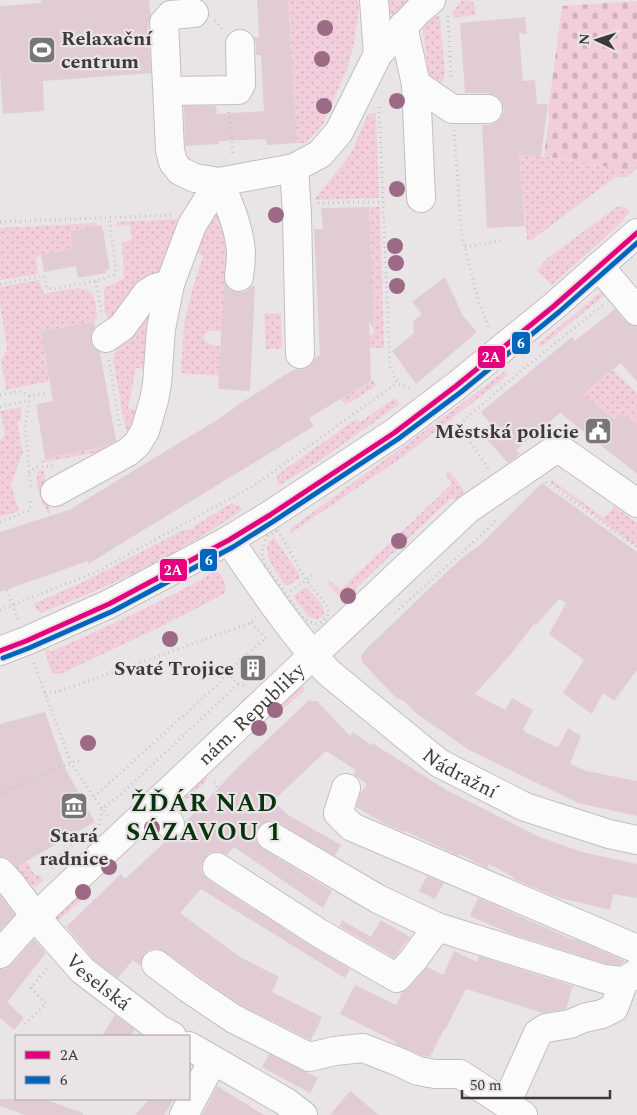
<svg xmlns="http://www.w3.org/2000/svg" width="637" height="1115" font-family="Spectral,serif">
<defs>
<pattern id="grass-dots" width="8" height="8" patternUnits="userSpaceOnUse" patternTransform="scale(1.25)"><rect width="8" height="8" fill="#f2cedc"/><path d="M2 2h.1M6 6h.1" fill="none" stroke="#d0b2be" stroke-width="1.8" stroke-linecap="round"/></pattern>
<pattern id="cemetery-stones" width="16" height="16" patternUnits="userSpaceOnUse" patternTransform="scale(1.25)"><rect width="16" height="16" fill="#f2cedc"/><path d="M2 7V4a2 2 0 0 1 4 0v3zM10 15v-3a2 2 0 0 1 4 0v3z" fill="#d0b2be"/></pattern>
</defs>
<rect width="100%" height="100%" fill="#e9e5e7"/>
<!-- grass -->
<path fill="url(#grass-dots)" d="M288,0H358L359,10L354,44L347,69L323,124L306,143H297Z
M380,0H413C406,6 395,21 385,11C383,9 382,3 380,0Z
M462,0L472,1L475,7L476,15L453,18V12Z
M432,14L440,17L445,76L443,81L436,83L429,79L422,23Z
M376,113L379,198L314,200L350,155L368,114Z
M519,155L541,156L625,170L637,161V168L627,177H615L532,240L527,241Z
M219,204L231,256L228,285H224L222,332C214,331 207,329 203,337C205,346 213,345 221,346L219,376L181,373L184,324L193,287L203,256L190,248Z
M623,206L630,212L617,227L552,285L537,271L546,259L617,207Z
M369,207H380L384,348H370L369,335L374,334Z
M183,219L168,268L114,320L108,318L104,310V289C110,284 118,283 124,278L122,243L132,239L130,225L117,226V222Z
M97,223V226L70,231L73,249L41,255L36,257L38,274L0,280V228Z
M39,280L44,294C56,292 86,282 93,295C97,302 96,312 97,319L94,322L41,331L49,381L6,390L1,360L7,350L0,304V287Z
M608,286L611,290L541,347L538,344Z
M155,296L151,370L136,368L128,408L144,411L133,430L127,431L125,427L113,360L114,354L117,344Z
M281,313L282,349H266L264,314Z
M506,370L508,375L404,456L291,533V528L468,399Z
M613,370L637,393V425L621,413L615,419L586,398L580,397Z
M373,380L376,386L346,405L341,399Z
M395,398L400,404L319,461L278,486L277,475L356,419L360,422Z
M21,407V420L17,423L23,452L11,484L19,511L0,517V442L5,434L0,411Z
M116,445L115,449L40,463L45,458Z
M39,470L44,471L50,516C43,507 32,481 39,470Z
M450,472C460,483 467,490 461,505L454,499L451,498L449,500L356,588V603L349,607L346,605L329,585L328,583L329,580L340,590L452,484L446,475V473Z
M552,480L604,518L614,506L637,523V547L550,482Z
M231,503L239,506L242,510C180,553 111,587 40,613L33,604L83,582L183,530L193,529L194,526Z
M274,537L299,574V578L289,585H285C276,571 257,551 274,537Z
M214,572H218C223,578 228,585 225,593C171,623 116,648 60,674H54L50,669L45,649L52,651C107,627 162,602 214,572Z
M303,588H307C312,595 322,601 324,610C326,617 317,621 311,618C305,615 298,602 293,597Z
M300,682L305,690L276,715L272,714L271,712Z
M204,774L207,778L206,781L170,815L167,814L175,798Z
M26,861L35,875H39L44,880L36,887L33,886L11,870Z
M85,885L91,892L59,920L55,921L56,915Z"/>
<!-- cemetery -->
<path fill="url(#cemetery-stones)" d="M637,1V161L625,170L544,156L549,117L548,111L562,6Z"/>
<!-- building -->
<path fill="#e1ccd5" d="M41,0H149L151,17L148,24L151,73L43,81L44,111L3,114L0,71V6L41,3Z
M257,0H288L297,143L267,145L266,139L219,141V144L185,146L184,106H216L217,114L264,111L261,55H256V44L254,37H259Z
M525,17L527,34L519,33L523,81L535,80L537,104H548L541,156L519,155L525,226L487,228L482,125H488L496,122L502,116L504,109L501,101L495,95L488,93H465L460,23Z
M369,207L374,328L369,322L371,381L309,418L314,426L88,564V561L0,592V532L69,510L220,418L241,403L283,376L296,369L301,370L308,367L313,362L315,358L320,355L314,229H323L321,208Z
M102,225L110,269L105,270L106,273L78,278L76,266L44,272L41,255L73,249L70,231Z
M445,277L463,316L477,332L416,384L392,351L414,333L413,321L422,314L412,302Z
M224,285H226L230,290L238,292H245L252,286H255L250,391L218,389Z
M615,309L625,321L631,325L637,326V382L621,363L582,395L615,419L621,413L637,425V474L564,416L561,412L516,450L520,454L508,463L484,436L494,428L481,412L572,337L575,341Z
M94,322L95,327L92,332L91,340L93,347L100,352L116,441L104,447L45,458L36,404L53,401L41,331Z
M542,483L637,552V670L614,701L603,693L592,714L563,693L584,660L549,634L566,603L559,599L536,625L534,624L511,654L475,694L505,710L512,698L533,710L523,729L525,731V732L558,748L568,728L581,736L570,764L586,771L637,781V816L578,803L469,750L416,713L404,701L395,697L363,663L362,660L361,656L364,651L435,583L462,558L480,545Z
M244,653L258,662L266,670L255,676L242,681Z
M308,701H317L350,736L353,732L371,745L372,743L448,791L537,836L582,852L637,864V898L613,894L610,910L561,898V899L514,879L515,878L489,864L487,868L460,854L459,856L405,831L404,832L383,823L356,807L360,794L367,784L353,774L356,770L326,751L273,801L288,815L341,845L335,856L279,823L272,820L263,823L258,828L255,835L257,843L263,849L332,891L323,908L234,847L227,855L218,851L209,853L204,859L201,867L203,875L209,880L311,946L350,969L345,978L201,889L180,913L240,957L279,977L272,992L322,1017L311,1040L242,1006L197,975L165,952L157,948L149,950L144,954L140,966L133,960L118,978L93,959L66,927L121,874L125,879L168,839H174L181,835L185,828V822L196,811H197L236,769Z
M45,712L65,768L95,822L16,867L11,861L5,857H0V724Z
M427,876L444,883L435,899L419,891Z
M0,895L15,915L0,931Z
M478,898L574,940L575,939L625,961L620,965L607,964L509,933L470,916Z
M342,920L371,937L381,920L410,937L394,958L339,926Z
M34,939L46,953L7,1002L24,1018L14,1030L0,1018V969H5L12,964Z
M454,951L477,962L479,956L573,986L566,1009L543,1013L466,989L445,1030L444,1029L430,1057L423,1056L395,1044L396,1042L340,1014L355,985L396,1005L402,993L409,988L427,967L443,975Z
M115,1015L135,1030L131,1036H102Z
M269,1054L318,1078L310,1093L262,1067Z
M217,1086L264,1115H202Z
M350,1091L379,1115H330Z
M0,1099H44L83,1113V1115H25L0,1106Z
M150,1099H174L164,1115H135Z"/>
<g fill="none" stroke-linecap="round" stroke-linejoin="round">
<!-- minor casing -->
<g stroke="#c1bfc0" stroke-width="30">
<g id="minor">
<path d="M374,0L378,54"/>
<path d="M194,13L171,15L164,23L170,150L173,162L180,171L195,178L219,182L294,168L320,154L339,132L378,54L418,11L431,0"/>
<path d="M403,26L416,84L421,198"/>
<path d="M416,84L452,109H488"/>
<path d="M168,91L238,90L241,84L240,44"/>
<path d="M294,168L297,215L300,354"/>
<path d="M219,182C229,203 240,229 241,253C241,261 240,269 239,277"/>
<path d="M599,266L637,311"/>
<path d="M106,338L122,327L147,293L155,288L170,284"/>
<path d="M55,492L128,452L137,444L145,431L154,400L157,384L161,329L170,284L192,225L219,182"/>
<path id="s1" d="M229,540C260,585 291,632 328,672L439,763L525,807L609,834L637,840"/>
<path d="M346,788L338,813L352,827L637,949"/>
<path d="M152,806L170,824"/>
<path d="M271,836L378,899L437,927L604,979L624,981L637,973"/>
<path d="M217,867L319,933L397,978L414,959L437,927"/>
<path id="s2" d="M0,872L12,885L35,916L82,970L159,1029L172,1036"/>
<path id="s3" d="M27,925L468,509L553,451L558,450L564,452L637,503"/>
<path d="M0,954L25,926"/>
<path d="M156,964L188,988L234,1019L309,1057L335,1051L363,1048L399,1062L418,1071L435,1074H460L523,1115"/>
<path d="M189,1046L286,1102L303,1115"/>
<path d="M506,1104L538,1033L546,1028L570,1024L584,1018L602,1014L614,1008L624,981"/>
<path d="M184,1115L213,1060"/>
</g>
</g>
<!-- major casing -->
<g stroke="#c1bfc0" stroke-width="30">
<path id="major" d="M0,651L26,641L109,604L229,540L270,515L394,433L456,386L554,306L637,233"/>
</g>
<!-- path -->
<path stroke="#c6c6c6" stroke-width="3" stroke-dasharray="1 4" stroke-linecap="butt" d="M448,16L451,79
M215,20L223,31
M379,107L390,366L397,383L412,389
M229,112L233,156
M454,130L462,237L479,303L490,330
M318,203L383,202
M0,222L172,215
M465,247L504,240
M96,281L102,314
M0,284L44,276L47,288L53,289L96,281L114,275L116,270L109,218
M109,360L120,428
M0,395L19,391L30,396L46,393
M30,396L25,425L31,489
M0,407L29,400
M488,468L464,433L462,423L471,414L528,365L603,305
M29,473L36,467L53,466
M546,482L637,547
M0,522L30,510L31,498
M278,530L306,580L326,604L329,613C322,627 313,626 302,616L264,563L262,553L264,542L268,536Z
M7,590L18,620
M291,591L313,575
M0,610L98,571L253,486L397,383
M395,613L490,527L497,519
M251,623L266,638
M34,663L71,763L94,797L109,818
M228,673L238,684L246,686
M45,693L57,692L251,623L256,617
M214,782L218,789
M0,794L55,769L80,760
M94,797L215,687L241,659L266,638
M99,825L102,809L120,795L238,684
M52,868L60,854L84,837
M25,1024L46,1004L31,988L48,967"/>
<!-- minor -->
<use href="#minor" stroke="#fcfbfb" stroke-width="28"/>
<!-- major -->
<use href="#major" stroke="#fcfbfb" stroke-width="28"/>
<!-- bus-1 casing -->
<g stroke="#eae4e6" stroke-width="9">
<path id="bus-1" d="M0,651L26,641L109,604L229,540L270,515L394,433L456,386L554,306L637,233"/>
</g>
<!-- bus-2 casing -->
<g stroke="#eae4e6" stroke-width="9">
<path id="bus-2" d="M3,658L29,648L113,611L233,547L274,521L398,439L461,392L559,312L637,243"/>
</g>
<!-- bus-1 -->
<use href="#bus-1" stroke="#e5007d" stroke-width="5"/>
<!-- bus-2 -->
<use href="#bus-2" stroke="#0065bd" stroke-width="5"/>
</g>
<!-- trees -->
<g fill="#9d6a86">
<circle cx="325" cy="28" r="8"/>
<circle cx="322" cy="59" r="8"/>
<circle cx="397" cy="101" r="8"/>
<circle cx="324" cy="106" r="8"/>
<circle cx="397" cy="189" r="8"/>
<circle cx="276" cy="215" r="8"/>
<circle cx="395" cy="246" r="8"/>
<circle cx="396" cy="263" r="8"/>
<circle cx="397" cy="286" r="8"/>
<circle cx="399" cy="541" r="8"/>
<circle cx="348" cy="596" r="8"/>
<circle cx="170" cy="639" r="8"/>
<circle cx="275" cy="710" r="8"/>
<circle cx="259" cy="728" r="8"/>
<circle cx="88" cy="743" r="8"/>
<circle cx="152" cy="828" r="8"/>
<circle cx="109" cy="867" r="8"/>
<circle cx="83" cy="892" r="8"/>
</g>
<!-- icons -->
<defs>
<g id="stadium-square" transform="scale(1.4375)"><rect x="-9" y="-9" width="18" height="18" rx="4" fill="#797677" stroke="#eae4e6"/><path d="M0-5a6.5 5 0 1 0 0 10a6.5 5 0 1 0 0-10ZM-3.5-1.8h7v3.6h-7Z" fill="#fff"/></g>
<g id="civic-square" transform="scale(1.4375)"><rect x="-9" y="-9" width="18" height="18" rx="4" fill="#797677" stroke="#eae4e6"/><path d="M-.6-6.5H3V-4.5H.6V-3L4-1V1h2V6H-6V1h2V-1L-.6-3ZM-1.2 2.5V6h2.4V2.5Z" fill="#fff"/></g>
<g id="building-square" transform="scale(1.4375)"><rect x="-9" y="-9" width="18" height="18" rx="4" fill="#797677" stroke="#eae4e6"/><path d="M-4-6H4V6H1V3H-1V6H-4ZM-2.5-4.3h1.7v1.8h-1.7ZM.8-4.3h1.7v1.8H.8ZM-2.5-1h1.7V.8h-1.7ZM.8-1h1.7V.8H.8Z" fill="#fff"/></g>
<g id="museum-square" transform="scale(1.4375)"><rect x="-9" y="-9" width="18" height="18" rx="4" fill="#797677" stroke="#eae4e6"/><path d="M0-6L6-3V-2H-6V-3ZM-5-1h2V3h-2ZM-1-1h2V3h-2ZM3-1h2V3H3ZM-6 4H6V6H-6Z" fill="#fff"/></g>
</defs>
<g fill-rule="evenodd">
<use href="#stadium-square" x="42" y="50"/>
<use href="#civic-square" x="598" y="431"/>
<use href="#building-square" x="253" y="668"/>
<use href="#museum-square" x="74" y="806"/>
</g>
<g text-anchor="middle" stroke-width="4.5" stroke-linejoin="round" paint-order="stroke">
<!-- poi labels -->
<g font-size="20" font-weight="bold" fill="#3d3a3b" stroke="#eae4e6" text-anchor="end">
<text x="61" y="45" text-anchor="start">Relaxační<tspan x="61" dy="23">centrum</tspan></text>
<text x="579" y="438">Městská policie</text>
<text x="234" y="675">Svaté Trojice</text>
<text x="74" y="842" text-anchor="middle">Stará<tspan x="74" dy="23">radnice</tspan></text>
</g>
<!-- street labels -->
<g font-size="20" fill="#3d3a3b" stroke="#eae4e6">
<text dy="7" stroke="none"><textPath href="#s3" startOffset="308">nám. Republiky</textPath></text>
<text dy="7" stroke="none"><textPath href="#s1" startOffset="332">Nádražní</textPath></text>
<text dy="7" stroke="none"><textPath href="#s2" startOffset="148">Veselská</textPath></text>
</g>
<!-- district labels -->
<g font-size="25" font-weight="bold" letter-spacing="1" fill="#07330d" stroke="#eae4e6">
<text x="204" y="811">ŽĎÁR NAD<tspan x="204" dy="29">SÁZAVOU 1</tspan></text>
</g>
</g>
<g stroke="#eae4e6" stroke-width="2">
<rect x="511" y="331" width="20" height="24" rx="5" fill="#0065bd"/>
<rect x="477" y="345" width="29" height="24" rx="5" fill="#e5007d"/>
<rect x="199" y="548" width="19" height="24" rx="5" fill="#0065bd"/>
<rect x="159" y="558" width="29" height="24" rx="5" fill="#e5007d"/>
</g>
<g font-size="14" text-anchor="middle" font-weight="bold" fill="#fff">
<text x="521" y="348">6</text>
<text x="491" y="362">2A</text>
<text x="209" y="565">6</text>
<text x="173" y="575">2A</text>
</g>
<!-- legend -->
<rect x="15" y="1035" width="175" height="65" fill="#eae4e6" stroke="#a5a0a2"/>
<rect x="25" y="1051" width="25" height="8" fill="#e5007d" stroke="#a5a0a2"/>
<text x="60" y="1060" font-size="15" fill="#3d3a3b">2A</text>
<rect x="25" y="1076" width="25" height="8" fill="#0065bd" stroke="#a5a0a2"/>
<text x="60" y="1085" font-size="15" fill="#3d3a3b">6</text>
<!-- north arrow -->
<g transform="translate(597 40) rotate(274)" stroke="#eae4e6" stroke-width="4" paint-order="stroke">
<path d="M0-4L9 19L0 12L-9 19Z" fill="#3d3a3b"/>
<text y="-8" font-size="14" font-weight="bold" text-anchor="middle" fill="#3d3a3b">N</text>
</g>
<!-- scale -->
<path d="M462 1090v8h148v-8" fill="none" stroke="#3d3a3b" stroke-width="2.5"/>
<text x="470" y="1090" font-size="15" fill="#3d3a3b" stroke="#eae4e6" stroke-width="4" paint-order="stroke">50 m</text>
</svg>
